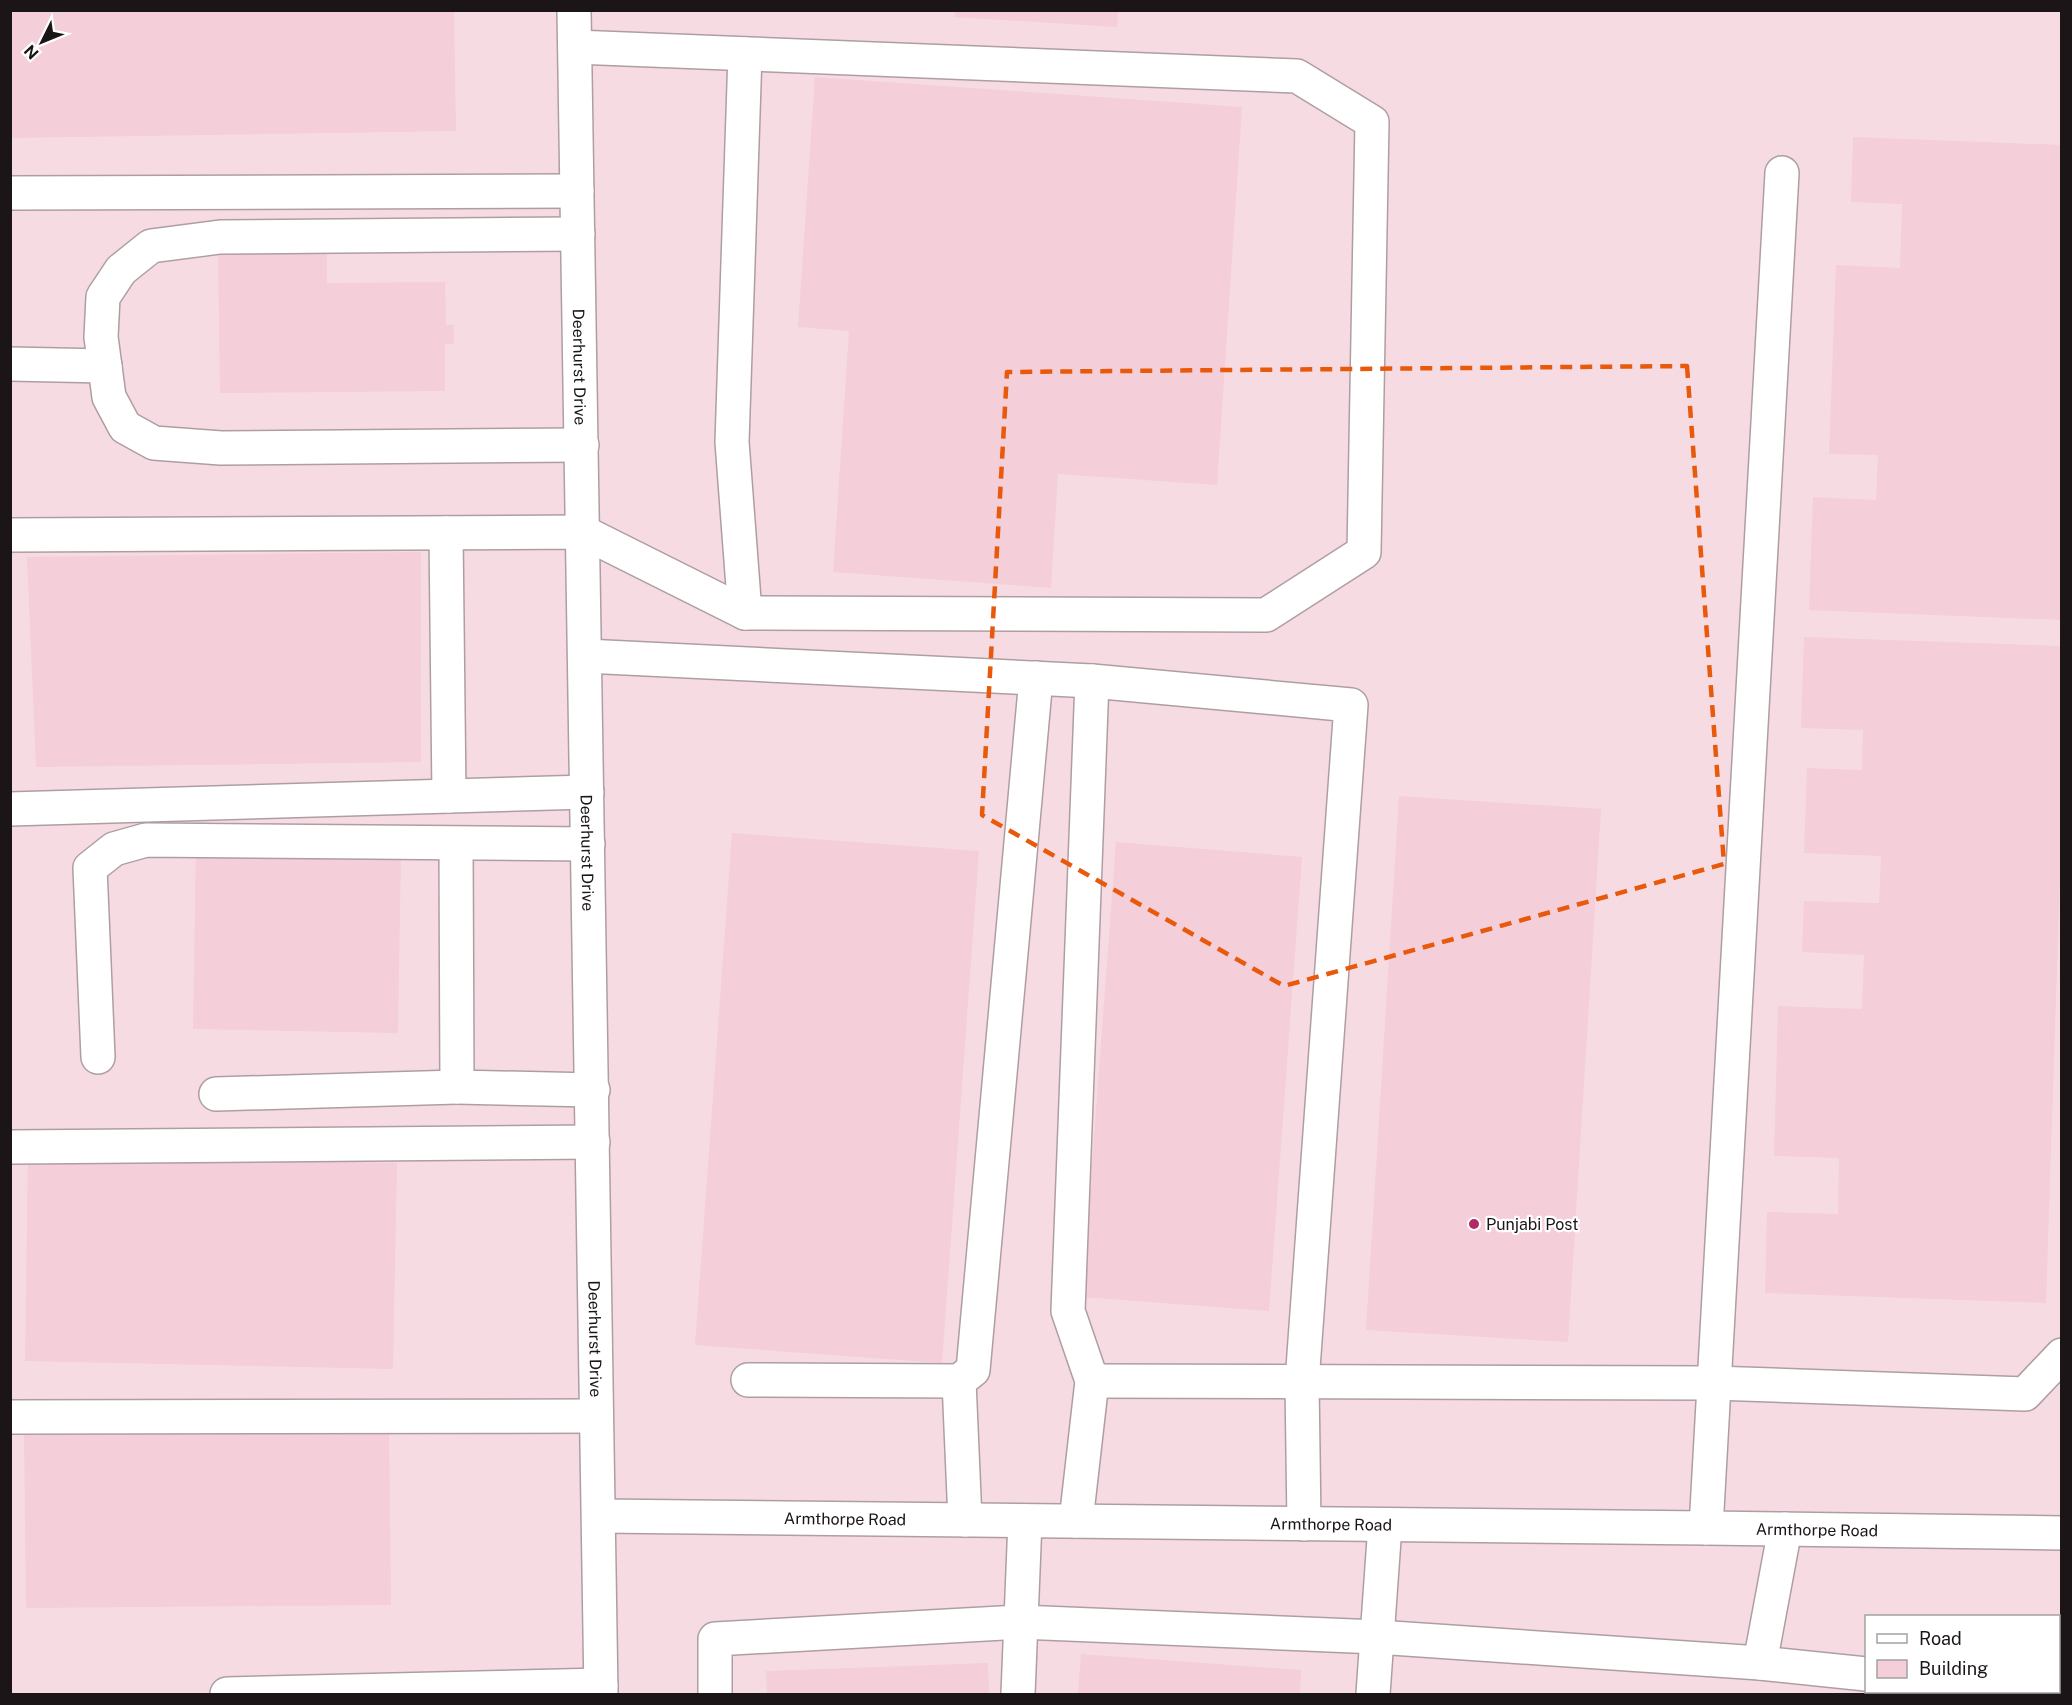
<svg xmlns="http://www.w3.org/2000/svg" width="2072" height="1705" font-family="'Public Sans',sans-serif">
<rect width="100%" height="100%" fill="#feecf0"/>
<!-- built -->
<path fill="#f6dce2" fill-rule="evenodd" d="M11,11H2061V1694H11ZM1866,1616H2058V1692H1866Z"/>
<!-- building -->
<path fill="#f4ced8" d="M10,10H454L456,131L10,138Z
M955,10H1118L1117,27L954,17Z
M815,77L1242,107L1217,485L1058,474L1051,588L833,572L849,331L798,327Z
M1853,137L2062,145V620L1809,610L1813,497L1876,500L1878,455L1829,454L1836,265L1900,268L1902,204L1851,202Z
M327,247V283L445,282L446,325H454V344H445V391L220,393L218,248Z
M421,552V762L36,767L27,557Z
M1804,637L2062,646V817L2046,1303L1765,1293L1767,1212L1838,1214L1839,1158L1774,1156L1778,1006L1862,1009L1864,955L1802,952L1804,901L1879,903L1881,856L1804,853L1807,768L1862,770L1863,730L1801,728Z
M1399,796L1601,809L1568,1342L1366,1330Z
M732,833L979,851L942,1363L695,1345Z
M1116,842L1302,857L1269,1311L1082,1297Z
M196,848L401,852L398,1033L193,1029Z
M28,1155L397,1163L393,1369L25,1361Z
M389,1430L391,1605L26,1608L24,1433Z
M1081,1654L1301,1670L1300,1694H1078Z
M988,1663L989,1694H767L766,1671Z"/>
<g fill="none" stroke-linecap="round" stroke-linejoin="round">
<!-- minor casing -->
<g stroke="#ae9ea2" stroke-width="36">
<g id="minor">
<path id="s1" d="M574,10L601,1694"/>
<path d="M10,193L577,191"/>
<path d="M578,234L220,237L151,246L121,270L103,297L101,337L109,397L125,427L154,443L221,448L582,445"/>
<path d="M10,364L105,366"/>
<path d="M446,533L449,796"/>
<path d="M10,535L583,532L745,613L1266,615L1364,552L1372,122L1297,76L575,47"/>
<path d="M745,613L732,442L745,54"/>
<path d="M585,656L1092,681L1351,705L1302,1382L1304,1524"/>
<path d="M10,809L587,792"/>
<path d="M456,844L457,1087L593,1090"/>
<path d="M98,1057L90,868L114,849L146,840L588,844"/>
<path d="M216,1094L457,1087"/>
<path d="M10,1147L593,1142"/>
<path d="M748,1380L959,1381L973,1370L1036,678"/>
<path d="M959,1381L965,1520"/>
<path d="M1092,1381L1714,1383L2025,1394L2062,1355"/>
<path d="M10,1417L596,1416"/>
<path id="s2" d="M599,1516L1706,1528L2062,1533"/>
<path d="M1076,1521L1092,1381L1068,1311L1092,681"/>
<path d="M1706,1528L1782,173"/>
<path d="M1760,1663L1785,1529"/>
<path d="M2007,1692L2011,1694"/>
<path d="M227,1694L601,1685"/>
<path d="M715,1694V1639L1020,1622L1377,1637L1760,1663L1866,1674"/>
<path d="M1018,1694L1025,1521"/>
<path d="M1373,1694L1385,1525"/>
</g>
</g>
<!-- minor -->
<use href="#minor" stroke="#fff" stroke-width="33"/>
</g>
<!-- marked area -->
<path fill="none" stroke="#e8590c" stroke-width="4.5" stroke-dasharray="12 8" stroke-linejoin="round" d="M1687,366L1724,864L1284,986L982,815L1007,372Z"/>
<!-- markers -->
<circle fill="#b42964" stroke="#fff" stroke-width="2" cx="1474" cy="1224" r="6"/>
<g text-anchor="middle" stroke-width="4.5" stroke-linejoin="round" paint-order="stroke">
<!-- street labels -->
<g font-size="16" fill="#1b1517" stroke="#fff">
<text dy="6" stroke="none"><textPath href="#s1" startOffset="357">Deerhurst Drive</textPath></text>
<text dy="6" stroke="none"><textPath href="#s1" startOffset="843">Deerhurst Drive</textPath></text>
<text dy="6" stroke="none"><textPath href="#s1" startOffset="1329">Deerhurst Drive</textPath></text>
<text dy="6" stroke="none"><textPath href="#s2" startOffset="246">Armthorpe Road</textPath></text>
<text dy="6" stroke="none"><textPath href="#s2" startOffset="732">Armthorpe Road</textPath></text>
<text dy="6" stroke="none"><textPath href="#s2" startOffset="1218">Armthorpe Road</textPath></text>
</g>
<!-- poi labels -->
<g font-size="16" fill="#1b1517" stroke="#fff" text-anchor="start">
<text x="1486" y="1230">Punjabi Post</text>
</g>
</g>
<!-- border -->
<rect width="2072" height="1705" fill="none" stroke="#1b1517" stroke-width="24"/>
<!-- legend -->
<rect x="1865" y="1615" width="195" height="78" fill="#ffffff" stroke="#a4a1a2" stroke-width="1.5"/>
<rect x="1877" y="1634" width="30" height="9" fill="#ffffff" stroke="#a4a1a2" stroke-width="1.5"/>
<text x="1919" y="1645" font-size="18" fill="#1b1517">Road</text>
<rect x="1877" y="1660" width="30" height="18" fill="#f4ced8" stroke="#a4a1a2" stroke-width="1.5"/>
<text x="1919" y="1675" font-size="18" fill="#1b1517">Building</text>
<!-- north arrow -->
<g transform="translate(42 42) rotate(227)" stroke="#ffffff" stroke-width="4.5" paint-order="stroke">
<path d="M0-4.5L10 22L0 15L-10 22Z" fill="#1b1517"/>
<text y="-9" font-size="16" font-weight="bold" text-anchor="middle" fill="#1b1517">N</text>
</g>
</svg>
